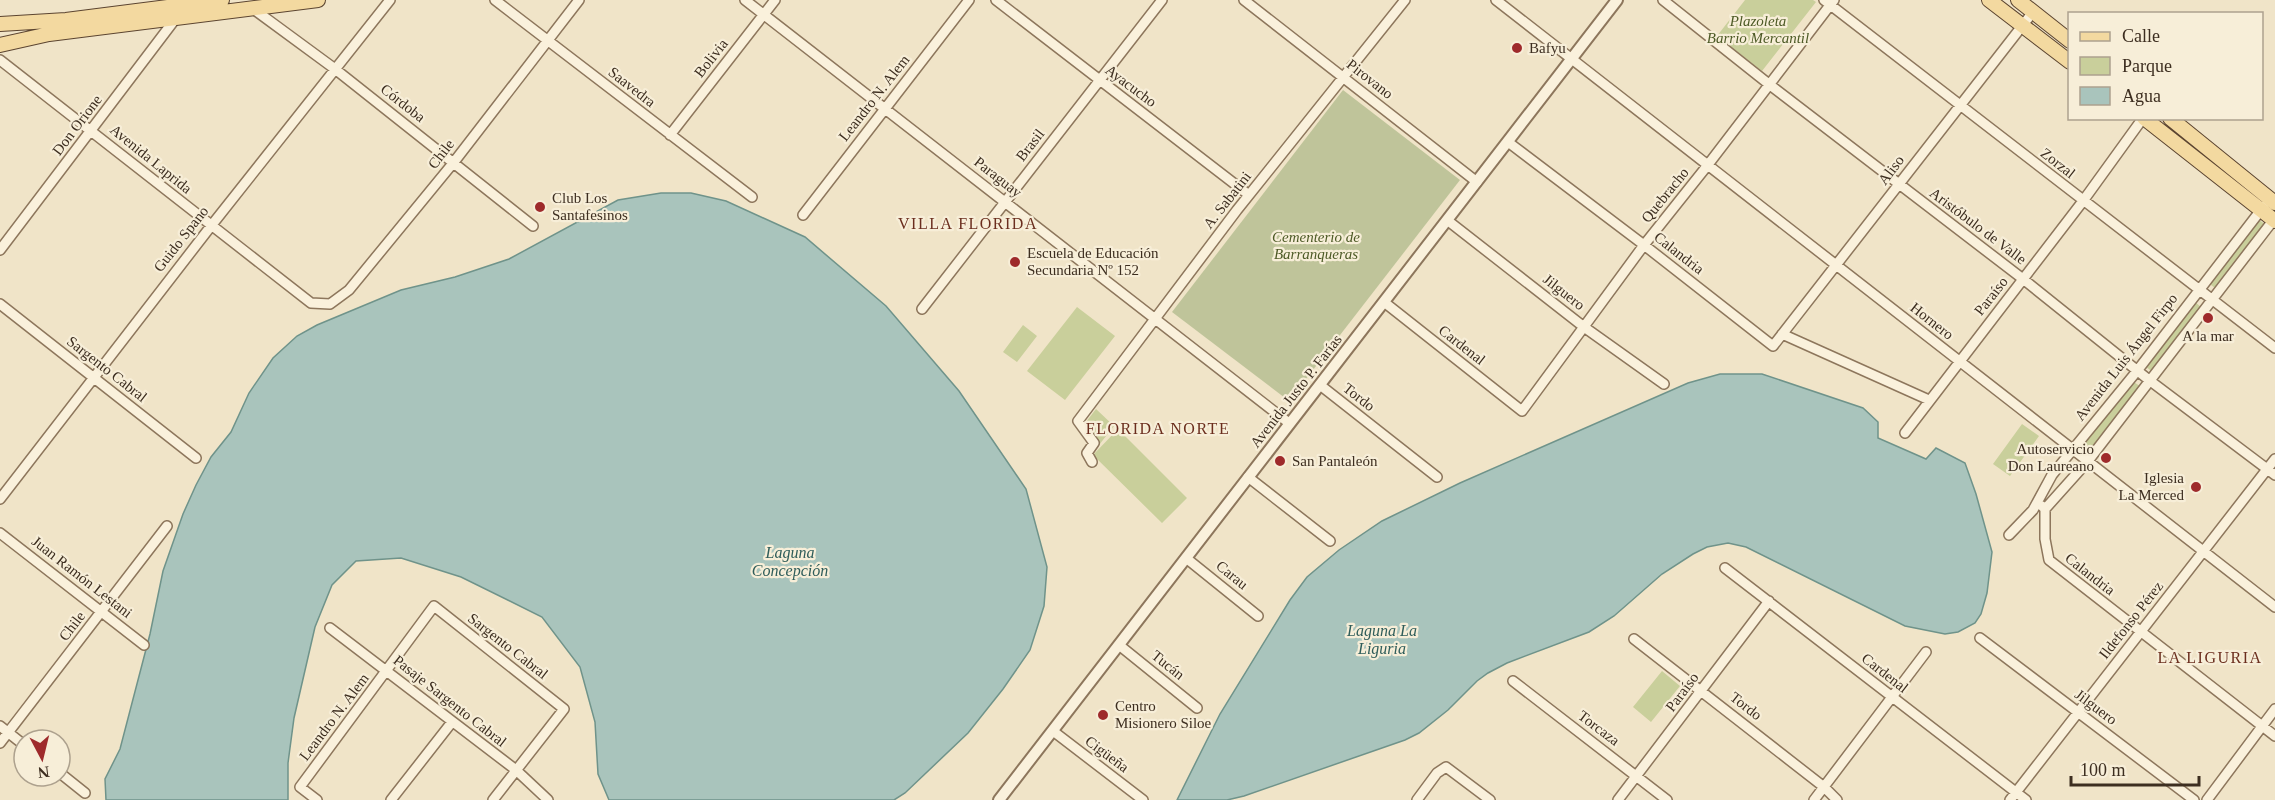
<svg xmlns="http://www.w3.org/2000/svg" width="2275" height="800" font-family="Georgia,serif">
<rect width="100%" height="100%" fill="#f0e4c8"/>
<!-- green -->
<path fill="#c9cf9b" d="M1745,0H1813L1816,2L1762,71L1717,36Z
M2258,219L2266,225L2215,288L2207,282Z
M2195,302L2201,307L2151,371L2144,365Z
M1077,307L1115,336L1065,400L1027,371Z
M1023,325L1037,336L1017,362L1003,352Z
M2132,381L2140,386L2089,450L2081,444Z
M1096,409L1114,426L1099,445L1086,422Z
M2022,424L2039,436L2010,476L1993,464Z
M1118,429L1187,498L1162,523L1093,455Z
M1662,671L1680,686L1651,722L1633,707Z"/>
<!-- cemetery -->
<path fill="#bfc49a" d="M1343,90L1460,180L1289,401L1172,312Z"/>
<!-- water -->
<path fill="#a9c4bc" stroke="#6f938a" stroke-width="1.5" d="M661,193H691L726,201L805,237L886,306L959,391L1026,489L1047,567L1044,606L1030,650L1003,689L968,733L905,793L894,800H609L598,774L595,722L580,667L542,617L461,577L401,558L356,561L332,585L315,627L294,718L288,763V800H106L105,779L120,749L150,634L163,571L183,514L196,485L211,457L231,432L249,393L273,358L297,336L317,325L401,290L455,277L509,259L618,200Z
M1720,374H1762L1863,408L1878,422V438L1926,459L1936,448L1965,463L1976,494L1992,552L1987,593L1981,614L1975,623L1958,632L1945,634L1905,626L1746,547L1728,543L1707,547L1693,554L1662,574L1614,616L1589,632L1507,663L1488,673L1477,681L1448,710L1419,733L1405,740L1244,796L1227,800H1177L1220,714L1290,600L1307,577L1339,550L1382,521L1460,483L1688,383Z"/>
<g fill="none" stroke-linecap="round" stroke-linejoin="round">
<!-- minor casing -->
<g stroke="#8d765c" stroke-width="12">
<path id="minor" d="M495,0L752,197
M745,0L1289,423
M996,0L1249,195
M1244,0L1477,182
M1496,0L2275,607
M1663,0L1770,85L2023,279L2149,380L2275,475
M1824,0L2275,348
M252,8L335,69L533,226
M0,60L311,303L330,304L349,290L454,162L579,0
M670,135L775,0
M1508,142L1644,245L1773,346L2033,12
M803,215L969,0
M1447,220L1584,327L1664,384
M0,250L176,18
M1384,302L1522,411L1644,245L1707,166L1834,0
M0,304L196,458
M922,309L1162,0
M1782,334L1929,400
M1320,385L1437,477
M1905,433L2083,201L2143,118
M1092,462L1087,453L1094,443L1078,421L1237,210L1405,0
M1248,477L1330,541
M0,499L211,226L390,0
M2042,506L2045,509V539L2049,560L2275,736
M2045,509L2088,461L2275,218
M0,533L144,645
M2009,535L2033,510L2052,475L2137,371L2264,206
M1186,558L1258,616
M1725,568L2026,800
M330,628L516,770L548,800
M1980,638L2194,800
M1634,639L1824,787L1837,800
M1119,645L1197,708
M1513,681L1667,800
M0,726L24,745
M1053,731L1143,800
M0,743L167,526
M60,773L85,793
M317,800L300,787L434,606L564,709L493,800
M391,800L452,722
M1417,800L1437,773L1446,767L1490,800
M1618,800L1769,601
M1814,800L1926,652
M2010,800L2275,459
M2207,800L2275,709"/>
</g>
<!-- tertiary casing -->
<g stroke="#8d765c" stroke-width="14">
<path id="tertiary" d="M999,800L1617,0"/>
</g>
<!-- primary casing -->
<g stroke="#5b4430" stroke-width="16">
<path id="primary" d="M1989,0L2070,62
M2018,0L2070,41
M0,24L66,20L222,0
M0,45L49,34L318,0
M2144,118L2275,221
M2170,118L2275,203"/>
</g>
<!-- minor -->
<use href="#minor" stroke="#faf1dc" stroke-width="9"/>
<!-- tertiary -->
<use href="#tertiary" stroke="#faf1dc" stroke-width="10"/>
<!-- primary -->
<use href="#primary" stroke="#f3d9a0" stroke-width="14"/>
</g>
<!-- markers -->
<g fill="#9e2a2b" stroke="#f7eed8" stroke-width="2">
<circle cx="1517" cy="48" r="6"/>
<circle cx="540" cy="207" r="6"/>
<circle cx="1015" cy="262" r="6"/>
<circle cx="2208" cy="318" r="6"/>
<circle cx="2106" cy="458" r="6"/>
<circle cx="1280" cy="461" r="6"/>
<circle cx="2196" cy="487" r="6"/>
<circle cx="1103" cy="715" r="6"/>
</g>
<g text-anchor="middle" stroke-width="4.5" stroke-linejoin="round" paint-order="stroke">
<!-- park labels -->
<g font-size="15" font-style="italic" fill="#4d5a26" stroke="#f7eed8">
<text x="1758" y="26">Plazoleta<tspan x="1758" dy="17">Barrio Mercantil</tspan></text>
<text x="1316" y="242">Cementerio de<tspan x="1316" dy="17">Barranqueras</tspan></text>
</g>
<!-- poi labels -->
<g font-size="15" fill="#3d2e20" stroke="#f7eed8" text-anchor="start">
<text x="1529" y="53">Bafyu</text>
<text x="552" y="203">Club Los<tspan x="552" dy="17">Santafesinos</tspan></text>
<text x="1027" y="258">Escuela de Educación<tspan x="1027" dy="17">Secundaria Nº 152</tspan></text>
<text x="2208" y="341" text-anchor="middle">A la mar</text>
<text x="2094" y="454" text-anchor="end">Autoservicio<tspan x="2094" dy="17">Don Laureano</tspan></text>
<text x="1292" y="466">San Pantaleón</text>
<text x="2184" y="483" text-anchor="end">Iglesia<tspan x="2184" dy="17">La Merced</tspan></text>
<text x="1115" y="711">Centro<tspan x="1115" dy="17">Misionero Siloe</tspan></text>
</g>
<!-- street labels -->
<g font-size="15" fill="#3d2e20" stroke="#f7eed8">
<text transform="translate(711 58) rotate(-52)" y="5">Bolivia</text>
<text transform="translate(1370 79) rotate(38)" y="5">Pirovano</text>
<text transform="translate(1131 86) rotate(37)" y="5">Ayacucho</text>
<text transform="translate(632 87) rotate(38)" y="5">Saavedra</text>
<text transform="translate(874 98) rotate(-52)" y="5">Leandro N. Alem</text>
<text transform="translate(403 103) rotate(38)" y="5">Córdoba</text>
<text transform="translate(77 125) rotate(-53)" y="5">Don Orione</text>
<text transform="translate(1030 145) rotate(-52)" y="5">Brasil</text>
<text transform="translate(441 154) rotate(-52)" y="5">Chile</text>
<text transform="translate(151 159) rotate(39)" y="5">Avenida Laprida</text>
<text transform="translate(2058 163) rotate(38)" y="5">Zorzal</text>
<text transform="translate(1891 170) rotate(-53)" y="5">Aliso</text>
<text transform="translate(998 177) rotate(38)" y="5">Paraguay</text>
<text transform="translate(1665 195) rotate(-51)" y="5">Quebracho</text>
<text transform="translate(1227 200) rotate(-52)" y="5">A. Sabatini</text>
<text transform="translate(1978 226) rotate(37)" y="5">Aristóbulo de Valle</text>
<text transform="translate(181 239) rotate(-52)" y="5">Guido Spano</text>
<text transform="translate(1679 253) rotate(38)" y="5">Calandria</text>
<text transform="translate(1564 292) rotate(38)" y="5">Jilguero</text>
<text transform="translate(1991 296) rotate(-52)" y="5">Paraíso</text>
<text transform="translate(1932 321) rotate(38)" y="5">Hornero</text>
<text transform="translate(1462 345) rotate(38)" y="5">Cardenal</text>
<text transform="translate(2126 357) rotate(-52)" y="5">Avenida Luis Ángel Firpo</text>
<text transform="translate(107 369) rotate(38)" y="5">Sargento Cabral</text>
<text transform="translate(1296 391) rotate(-52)" y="5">Avenida Justo P. Farías</text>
<text transform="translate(1359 397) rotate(38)" y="5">Tordo</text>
<text transform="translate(2090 574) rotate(38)" y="5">Calandria</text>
<text transform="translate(1232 575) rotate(39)" y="5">Carau</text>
<text transform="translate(82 577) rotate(38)" y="5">Juan Ramón Lestani</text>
<text transform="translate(2131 620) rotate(-52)" y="5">Ildefonso Pérez</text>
<text transform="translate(72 626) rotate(-52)" y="5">Chile</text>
<text transform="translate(508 646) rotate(38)" y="5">Sargento Cabral</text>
<text transform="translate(1168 665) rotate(39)" y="5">Tucán</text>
<text transform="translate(1885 673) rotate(38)" y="5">Cardenal</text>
<text transform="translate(1682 692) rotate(-53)" y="5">Paraíso</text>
<text transform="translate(450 701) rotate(38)" y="5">Pasaje Sargento Cabral</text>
<text transform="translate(1746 706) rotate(38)" y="5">Tordo</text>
<text transform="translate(2096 707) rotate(37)" y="5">Jilguero</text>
<text transform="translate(334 717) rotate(-53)" y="5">Leandro N. Alem</text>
<text transform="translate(1599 728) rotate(37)" y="5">Torcaza</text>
<text transform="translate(1107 754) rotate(37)" y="5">Cigüeña</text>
</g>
<!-- neighbourhood labels -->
<g font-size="16" letter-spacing="1.5" fill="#6b2e1e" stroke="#f7eed8">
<text x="968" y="229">VILLA FLORIDA</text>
<text x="1158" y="434">FLORIDA NORTE</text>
<text x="2210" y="663">LA LIGURIA</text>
</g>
<!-- water labels -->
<g font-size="16" font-style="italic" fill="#2f5d5a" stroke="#f7eed8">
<text x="790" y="558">Laguna<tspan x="790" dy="18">Concepción</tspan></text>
<text x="1382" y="636">Laguna La<tspan x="1382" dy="18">Liguria</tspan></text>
</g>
</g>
<!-- legend -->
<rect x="2068" y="12" width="195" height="108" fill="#f7eed8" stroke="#ada18e" stroke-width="1.5"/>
<rect x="2080" y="32" width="30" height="9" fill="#f3d9a0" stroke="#ada18e" stroke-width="1.5"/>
<text x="2122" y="42" font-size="18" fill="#3d2e20">Calle</text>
<rect x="2080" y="57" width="30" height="18" fill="#c9cf9b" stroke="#ada18e" stroke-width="1.5"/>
<text x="2122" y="72" font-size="18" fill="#3d2e20">Parque</text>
<rect x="2080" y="87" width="30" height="18" fill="#a9c4bc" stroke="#ada18e" stroke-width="1.5"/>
<text x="2122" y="102" font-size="18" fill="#3d2e20">Agua</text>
<!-- north arrow -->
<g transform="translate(42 758) rotate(173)"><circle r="28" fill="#f7eed8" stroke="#ada18e" stroke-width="1.5"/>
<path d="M0-4.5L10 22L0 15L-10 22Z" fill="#9e2a2b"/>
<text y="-9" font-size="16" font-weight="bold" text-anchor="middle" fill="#3d2e20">N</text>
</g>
<!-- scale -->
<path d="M2071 776v9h128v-9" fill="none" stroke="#3d2e20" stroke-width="3"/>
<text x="2080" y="776" font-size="18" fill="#3d2e20" stroke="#f7eed8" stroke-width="4.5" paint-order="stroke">100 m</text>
</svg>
